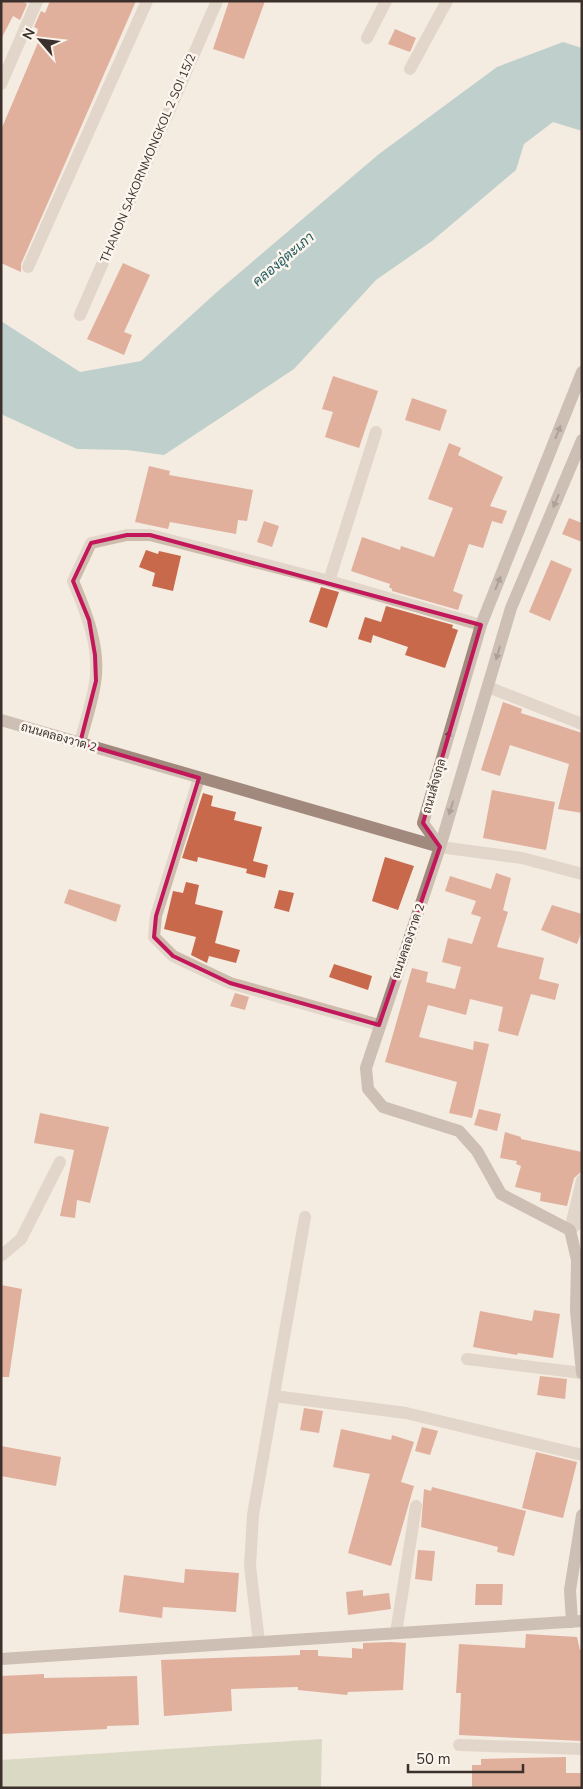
<svg xmlns="http://www.w3.org/2000/svg" width="583" height="1789" font-family="'Nunito Sans',Sarabun,sans-serif">
<rect width="100%" height="100%" fill="#f4ebe1"/>
<!-- green -->
<path fill="#b8c4a0" d="M322,1739L321,1788H1V1760Z"/>
<!-- water -->
<path fill="#7fb0b2" d="M563,42L582,48V131L553,122L524,144L516,170L432,241L376,280L294,369L164,455L127,450L77,449L1,414V321L80,372L141,361L218,291L379,154L497,67Z"/>
<!-- building -->
<path fill="#c8694b" d="M1,1H22L27,4L20,20L13,16L1,39Z
M50,1H136L21,264V272L1,263V130L40,38L35,36L38,29L34,27L41,11L45,13Z
M229,1H265L244,59L213,49Z
M395,29L416,38L410,52L388,44Z
M123,263L150,275L124,332L132,335L124,355L87,339Z
M333,376L378,391L359,448L325,437L333,412L322,409Z
M412,398L447,410L440,431L405,420Z
M449,443L461,448L458,455L503,477L490,506L507,511L502,524L492,521L483,548L469,544L453,591L463,595L458,610L392,591V589L389,587L390,584L351,571L362,537L400,550L401,546L434,557L453,508L428,499Z
M149,466L170,471L169,475L253,490L247,521L238,520L236,534L170,522L168,529L135,522Z
M569,518L582,523V542L562,534Z
M264,521L279,526L272,547L257,542Z
M146,550L158,554L159,551L181,556L173,591L152,586L155,573L139,567Z
M551,560L572,569L550,621L529,612Z
M321,587L339,592L327,628L309,622Z
M386,606L453,625L452,628L458,630L445,668L405,655L408,647L373,635L371,643L358,639L365,617L381,622Z
M503,702L522,709L521,713L582,733V813L558,809L569,764L510,745L500,776L481,770Z
M492,790L555,802L546,850L483,838Z
M203,793L213,796L211,806L236,812L234,820L262,827L253,861L268,865L265,878L246,873L247,869L198,857L197,862L182,858Z
M385,857L414,866L398,910L372,901Z
M496,873L511,878L503,910L508,912L497,947L544,958L539,979L559,984L555,1000L531,994L518,1036L498,1031L503,1007L470,999L466,1015L428,1005L419,1037L473,1050L474,1041L489,1044L472,1118L449,1113L457,1082L385,1062L412,968L428,972L426,982L455,989L461,967L442,962L448,938L472,944L481,917L471,914L476,901L445,891L450,876L491,889Z
M186,882L199,885L195,904L223,911L215,943L240,950L236,963L209,956L207,963L191,955L196,937L164,929L173,891L183,893Z
M69,889L121,905L116,922L64,903Z
M279,890L294,893L289,912L274,908Z
M552,905L582,914V931L577,944L541,930Z
M334,964L372,976L368,990L329,977Z
M235,993L249,997L245,1010L230,1006Z
M479,1109L501,1114L497,1131L474,1125Z
M40,1113L109,1127L90,1203L77,1200L75,1218L60,1216L74,1150L34,1143Z
M505,1132L521,1137V1139L582,1152L581,1172L574,1178L567,1206L540,1201L541,1193L515,1187L521,1166L516,1164L517,1161L500,1158Z
M1,1285L22,1289L9,1377H1Z
M534,1310L560,1314L553,1358L518,1353L517,1355L473,1347L480,1311L532,1321Z
M540,1376L567,1379L565,1399L537,1395Z
M304,1408L323,1411L319,1433L300,1430Z
M422,1427L438,1431L430,1455L415,1451Z
M341,1429L391,1440L392,1435L414,1442L401,1482L414,1486L391,1566L348,1553L370,1474L333,1467Z
M1,1446L61,1457L56,1486L1,1476Z
M536,1452L577,1462L563,1518L522,1508Z
M432,1487L526,1511L514,1556L497,1552L498,1547L421,1527L424,1489L431,1491Z
M418,1550L435,1551L432,1581L415,1579Z
M185,1569L239,1573L236,1612L163,1607L162,1618L119,1612L124,1575L184,1583Z
M476,1584H503L502,1605H475Z
M363,1590V1596L389,1593L391,1609L348,1615L346,1592Z
M526,1634L577,1637L580,1650H582V1741L459,1735L461,1693H456L459,1644L525,1648Z
M391,1642L406,1643L403,1690L348,1692L347,1695L298,1690V1687L231,1689L232,1711L164,1716L161,1660L300,1655V1650H318V1656L352,1658V1648L363,1649V1643Z
M44,1674V1678L137,1676L139,1725L107,1726V1729L1,1734V1676Z
M566,1757V1773H582V1788H472V1765H481V1759Z"/>
<g fill="none" stroke-linecap="round" stroke-linejoin="round">
<!-- street -->
<path stroke="#cdbbac" stroke-width="12" d="M367,38L386,1
M410,69L447,1
M1,84L37,1
M28,267L147,1
M80,315L217,1
M329,581L376,432
M488,687L582,724
M80,743C85,723 92,703 95,683C101,648 86,612 73,581L91,543L127,535H150L329,581L481,625
M199,778L156,916L154,937L173,956L230,983L379,1025
M440,847L522,858L582,874
M582,1180L570,1230L582,1220
M1,1256L21,1239L60,1162
M467,1359L582,1373
M274,1396L406,1413L582,1455
M396,1633L416,1506
M259,1642L250,1566L253,1515L305,1217
M459,1745L582,1749"/>
<!-- secondary -->
<path stroke="#a18a7d" stroke-width="12" d="M582,440L511,608L440,847L366,1068L368,1089L383,1107L459,1131L477,1151L501,1194L570,1230L577,1260L576,1311L582,1373
M1,720L440,847
M440,847L423,823L481,625L582,372
M572,1622L570,1590L582,1515
M1,1659L582,1621"/>
</g>
<!-- one-way arrows -->
<defs><path id="oneway-solid" d="M-6-.8H1V-3.2L6.5 0L1 3.2V.8H-6Z" transform="scale(1.25)"/></defs>
<g fill="#544640">
<use href="#oneway-solid" transform="translate(558 432) rotate(-68)"/>
<use href="#oneway-solid" transform="translate(556 501) rotate(113)"/>
<use href="#oneway-solid" transform="translate(498 583) rotate(-68)"/>
<use href="#oneway-solid" transform="translate(498 653) rotate(106)"/>
<use href="#oneway-solid" transform="translate(448 737) rotate(-74)"/>
<use href="#oneway-solid" transform="translate(451 808) rotate(107)"/>
</g>
<!-- marked area -->
<path d="M0 0H583V1789H0ZM127,535H150L481,625L423,823L440,847L379,1025L230,983L173,956L154,937L156,916L199,778L80,743L96,681L95,655L89,620L73,581L91,543Z" fill="#f4ebe1" fill-opacity=".55" fill-rule="evenodd"/>
<path fill="none" stroke="#c2185b" stroke-width="4" stroke-linejoin="round" d="M127,535H150L481,625L423,823L440,847L379,1025L230,983L173,956L154,937L156,916L199,778L80,743L96,681L95,655L89,620L73,581L91,543Z"/>
<g text-anchor="middle" stroke-width="5" stroke-linejoin="round" paint-order="stroke">
<!-- street labels -->
<g font-size="12" fill="#3b302b" stroke="#fbf5ee">
<text transform="translate(148 158) rotate(-67)" y="4">THANON SAKORNMONGKOL 2 SOI 15/2</text>
<text transform="translate(59 737) rotate(16)" y="4">ถนนคลองวาด 2</text>
<text transform="translate(434 786) rotate(-74)" y="4">ถนนสัจจกุล</text>
<text transform="translate(408 941) rotate(-71)" y="4">ถนนคลองวาด 2</text>
</g>
<!-- water labels -->
<g font-size="14" font-style="italic" fill="#1f5a5e" stroke="#fbf5ee">
<text transform="translate(283 259) rotate(-40)" y="5">คลองอุ่ตะเภา</text>
</g>
</g>
<!-- border -->
<rect width="583" height="1789" fill="none" stroke="#3b302b" stroke-width="5"/>
<!-- north arrow -->
<g transform="translate(40 40) rotate(298)" stroke="#fbf5ee" stroke-width="4" paint-order="stroke">
<path d="M0-4L9 19L0 12L-9 19Z" fill="#3b302b"/>
<text y="-8" font-size="14" font-weight="bold" text-anchor="middle" fill="#3b302b">N</text>
</g>
<!-- scale -->
<path d="M408 1764v8h115v-8" fill="none" stroke="#3b302b" stroke-width="2.5"/>
<text x="416" y="1764" font-size="15" fill="#3b302b" stroke="#fbf5ee" stroke-width="4" paint-order="stroke">50 m</text>
</svg>
